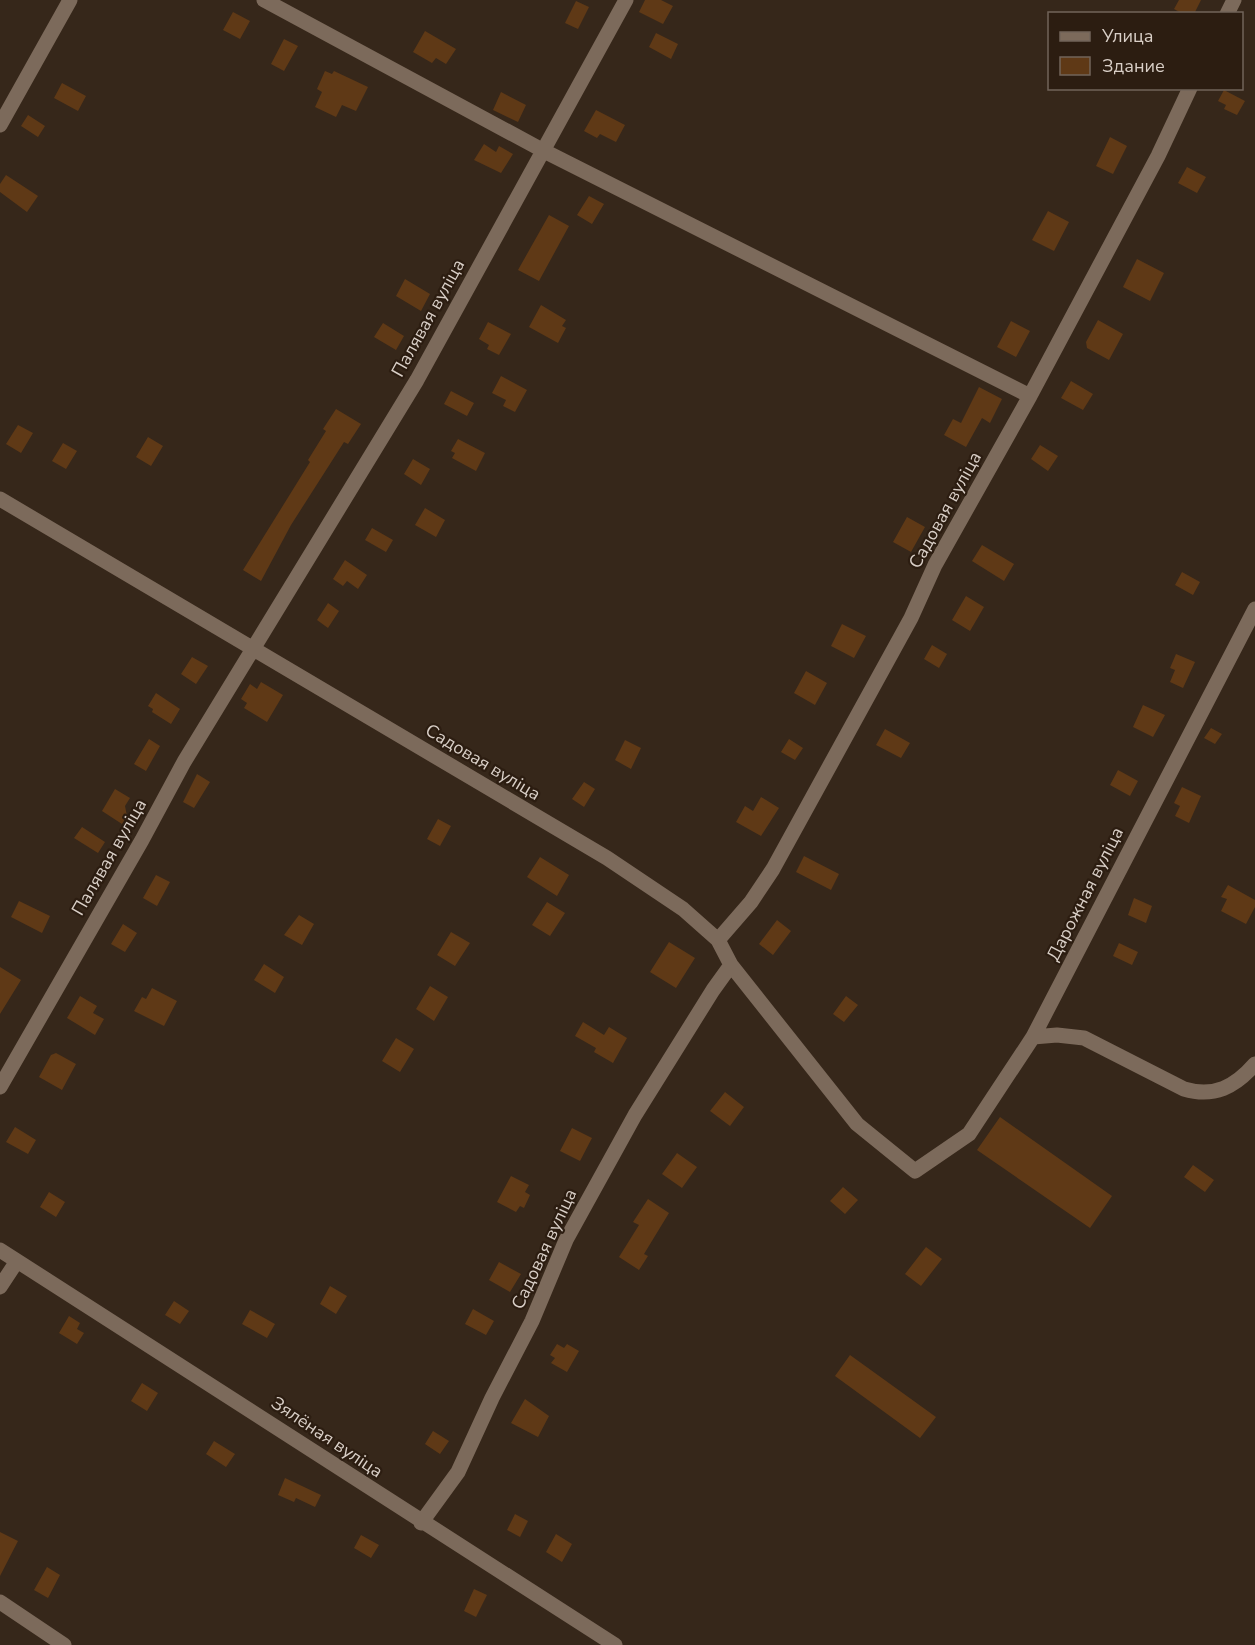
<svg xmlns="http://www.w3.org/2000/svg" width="1255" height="1645" font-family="'Nunito Sans',sans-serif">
<rect width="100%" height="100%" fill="#36271a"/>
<!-- building -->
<path fill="#5f3916" d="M645,0H661L673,6L663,24L639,12Z
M1179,0H1201L1194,14H1183L1174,9Z
M576,1L589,7L578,29L565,23Z
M233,12L250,21L240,39L223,30Z
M425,31L456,49L446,64L436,58L432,63L413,52Z
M656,33L678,44L671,59L649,47Z
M284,39L298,46L284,71L271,64Z
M325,71L332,74L334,71L368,87L356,111L342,105L336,117L315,107L322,92L317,89Z
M62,83L86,96L78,111L54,98Z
M1224,90L1245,101L1237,115L1224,109L1226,105L1218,101Z
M501,92L526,105L518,122L493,110Z
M596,110L625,125L616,142L600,134L597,138L584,131Z
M28,115L45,126L38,137L21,126Z
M1110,137L1127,146L1113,174L1096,166Z
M484,144L496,152L499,146L513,154L501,173L474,160Z
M1187,167L1206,177L1197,193L1178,183Z
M6,175L38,196L27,212L0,192V184Z
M589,196L604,204L592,224L577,215Z
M1048,211L1069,222L1054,251L1032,240Z
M549,215L569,226L539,281L518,270Z
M1137,259L1164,273L1150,301L1123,287Z
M405,279L430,294L421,311L396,296Z
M541,305L566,320L562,326L566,328L558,343L529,327Z
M1098,320L1123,334L1109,360L1087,348L1086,342Z
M1011,321L1030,331L1016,357L997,347Z
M488,322L511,334L499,355L487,349L489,345L479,339Z
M383,323L404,336L396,350L374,337Z
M501,376L527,390L515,412L503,406L506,400L492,393Z
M1071,381L1093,394L1083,410L1061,398Z
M979,387L1002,399L990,423L982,418L966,447L944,435L953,419L961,423Z
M451,391L474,403L467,416L444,404Z
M336,409L361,424L348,444L344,442L291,525L261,581L243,570L310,462L308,460L326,431L323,429Z
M18,425L33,433L21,453L6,444Z
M148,437L163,446L151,466L136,457Z
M458,439L485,453L476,471L452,458L455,453L451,451Z
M63,443L77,451L66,469L52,461Z
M1040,445L1058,456L1048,471L1031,459Z
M413,459L430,469L421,485L404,474Z
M425,508L445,520L436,537L415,525Z
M907,517L925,527L911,552L893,542Z
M372,528L393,540L386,552L365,540Z
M982,545L1014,564L1004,581L972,561Z
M345,560L367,575L358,589L347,581L343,586L333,579Z
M1182,572L1200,582L1193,595L1175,585Z
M966,596L984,607L970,631L952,620Z
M328,603L339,611L328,628L317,620Z
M842,624L866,636L854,658L831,646Z
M932,645L947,654L939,668L924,659Z
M1176,654L1195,662L1183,688L1170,682L1175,670L1170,668Z
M192,657L208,666L196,684L181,674Z
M806,671L827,683L815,705L794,693Z
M261,682L283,695L267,722L244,708L247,703L241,699L250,684L257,689Z
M156,693L180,709L171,724L152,712L153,709L148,706Z
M1143,705L1165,715L1153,737L1133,727Z
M1211,728L1222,734L1215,744L1204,738Z
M885,729L910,743L901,758L876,745Z
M149,739L160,746L146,771L134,764Z
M789,739L803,748L795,760L781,752Z
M625,740L641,748L631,769L615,760Z
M1118,770L1138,781L1130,796L1110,785Z
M197,774L210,782L194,808L183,802Z
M584,782L595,789L584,807L572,799Z
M1182,787L1201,796L1189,823L1175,816L1180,806L1174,803Z
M115,789L130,798L125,806L127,816L122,824L102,811Z
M761,797L779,808L761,836L736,822L745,806L753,811Z
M438,819L451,826L440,846L427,839Z
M82,827L105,842L98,853L74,838Z
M804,856L839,874L831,890L796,872Z
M540,857L569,875L557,896L527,877Z
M156,875L170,882L157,906L143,898Z
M1228,885L1255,900V907L1246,924L1221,911L1227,899L1221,897Z
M1134,898L1152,906L1146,923L1128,915Z
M19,901L50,916L42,933L11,917Z
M547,902L565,913L550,936L532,925Z
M299,915L314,924L302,945L284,935Z
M777,920L791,931L773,955L759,944Z
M123,924L137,933L125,952L111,944Z
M451,932L470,943L455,966L437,955Z
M669,942L695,958L676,988L650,972Z
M1119,943L1138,952L1132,965L1113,956Z
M264,964L284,977L275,993L254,980Z
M0,967L21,980L0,1014Z
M430,986L448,997L434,1021L416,1009Z
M152,988L177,1001L164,1026L134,1011L142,997L146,999Z
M80,996L97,1006L93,1013L104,1019L95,1035L67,1018Z
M846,996L858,1005L844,1022L833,1014Z
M583,1022L604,1035L609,1027L627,1038L613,1063L594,1052L596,1048L575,1036Z
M396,1038L414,1049L400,1072L382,1061Z
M56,1053L76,1064L62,1090L39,1077L51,1055Z
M725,1092L744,1107L730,1126L710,1111Z
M1000,1117L1112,1196L1090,1228L977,1150Z
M15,1127L36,1140L28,1154L6,1142Z
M572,1128L592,1138L580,1161L560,1151Z
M677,1153L697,1167L682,1188L662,1174Z
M1193,1165L1214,1180L1205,1192L1184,1177Z
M511,1176L529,1185L525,1192L530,1195L524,1208L520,1206L516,1212L497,1202Z
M843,1187L858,1200L845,1214L830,1201Z
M49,1192L65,1202L56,1217L40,1207Z
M648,1199L669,1213L644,1254L648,1256L639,1270L619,1257L639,1225L633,1222Z
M926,1247L942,1259L921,1286L905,1274Z
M499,1262L521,1274L510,1292L489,1280Z
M330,1286L347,1296L336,1314L320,1304Z
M174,1301L189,1311L180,1324L165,1315Z
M473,1309L494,1321L486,1335L465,1324Z
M250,1310L275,1324L267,1338L242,1324Z
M69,1316L80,1323L77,1329L84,1333L77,1344L59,1333Z
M557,1344L564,1348L567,1344L579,1351L567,1372L551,1363L555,1358L550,1355Z
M850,1355L936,1417L920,1438L835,1376Z
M142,1383L158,1393L147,1411L131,1401Z
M525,1399L549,1416L538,1437L511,1423Z
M433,1431L449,1441L440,1454L425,1444Z
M214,1441L235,1454L226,1467L206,1454Z
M285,1478L321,1495L315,1507L296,1498L294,1502L278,1495Z
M515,1514L528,1521L520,1537L507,1530Z
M0,1532L18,1541L0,1576Z
M556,1534L572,1544L562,1562L546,1552Z
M361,1535L379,1545L371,1558L354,1548Z
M47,1567L60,1575L48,1598L34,1590Z
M474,1589L487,1595L476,1617L464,1611Z"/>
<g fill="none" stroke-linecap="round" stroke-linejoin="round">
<!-- minor -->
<path stroke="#7c6a5b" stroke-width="15" d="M264,0L544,151L1030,396
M1227,14L1234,0
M0,125L70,0
M0,499L607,858L683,909L718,940L731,965L857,1124L915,1171L969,1134L1033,1037L1255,609
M718,940L751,902L773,869L911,618L935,565L1030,396L1158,156L1190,88
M1033,1037L1057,1035L1084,1038L1184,1089C1214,1098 1235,1087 1255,1064
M0,1087L142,840L184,762L417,380L626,0
M0,1250L615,1645
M0,1287L17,1261
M421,1523L458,1472L492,1398L532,1321L566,1240L635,1115L713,990L731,965
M0,1602L64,1645"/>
</g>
<g text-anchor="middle" stroke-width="4.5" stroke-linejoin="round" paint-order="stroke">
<!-- street labels -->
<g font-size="18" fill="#d9cfc7" stroke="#2c1d11">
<text transform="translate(428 318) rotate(-61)" y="6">Палявая вуліца</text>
<text transform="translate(945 510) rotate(-61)" y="6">Садовая вуліца</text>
<text transform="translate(483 762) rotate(31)" y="6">Садовая вуліца</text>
<text transform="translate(109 857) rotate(-60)" y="6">Палявая вуліца</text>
<text transform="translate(1085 894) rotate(-63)" y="6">Дарожная вуліца</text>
<text transform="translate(544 1249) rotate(-65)" y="6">Садовая вуліца</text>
<text transform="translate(327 1437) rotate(34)" y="6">Зялёная вуліца</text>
</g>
</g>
<!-- legend -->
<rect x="1048" y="12" width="195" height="78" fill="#2c1d11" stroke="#71645a" stroke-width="1.5"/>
<rect x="1060" y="32" width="30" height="9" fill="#7c6a5b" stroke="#71645a" stroke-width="1.5"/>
<text x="1102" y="42" font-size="18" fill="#d9cfc7">Улица</text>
<rect x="1060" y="57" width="30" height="18" fill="#5f3916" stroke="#71645a" stroke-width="1.5"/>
<text x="1102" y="72" font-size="18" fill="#d9cfc7">Здание</text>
</svg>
